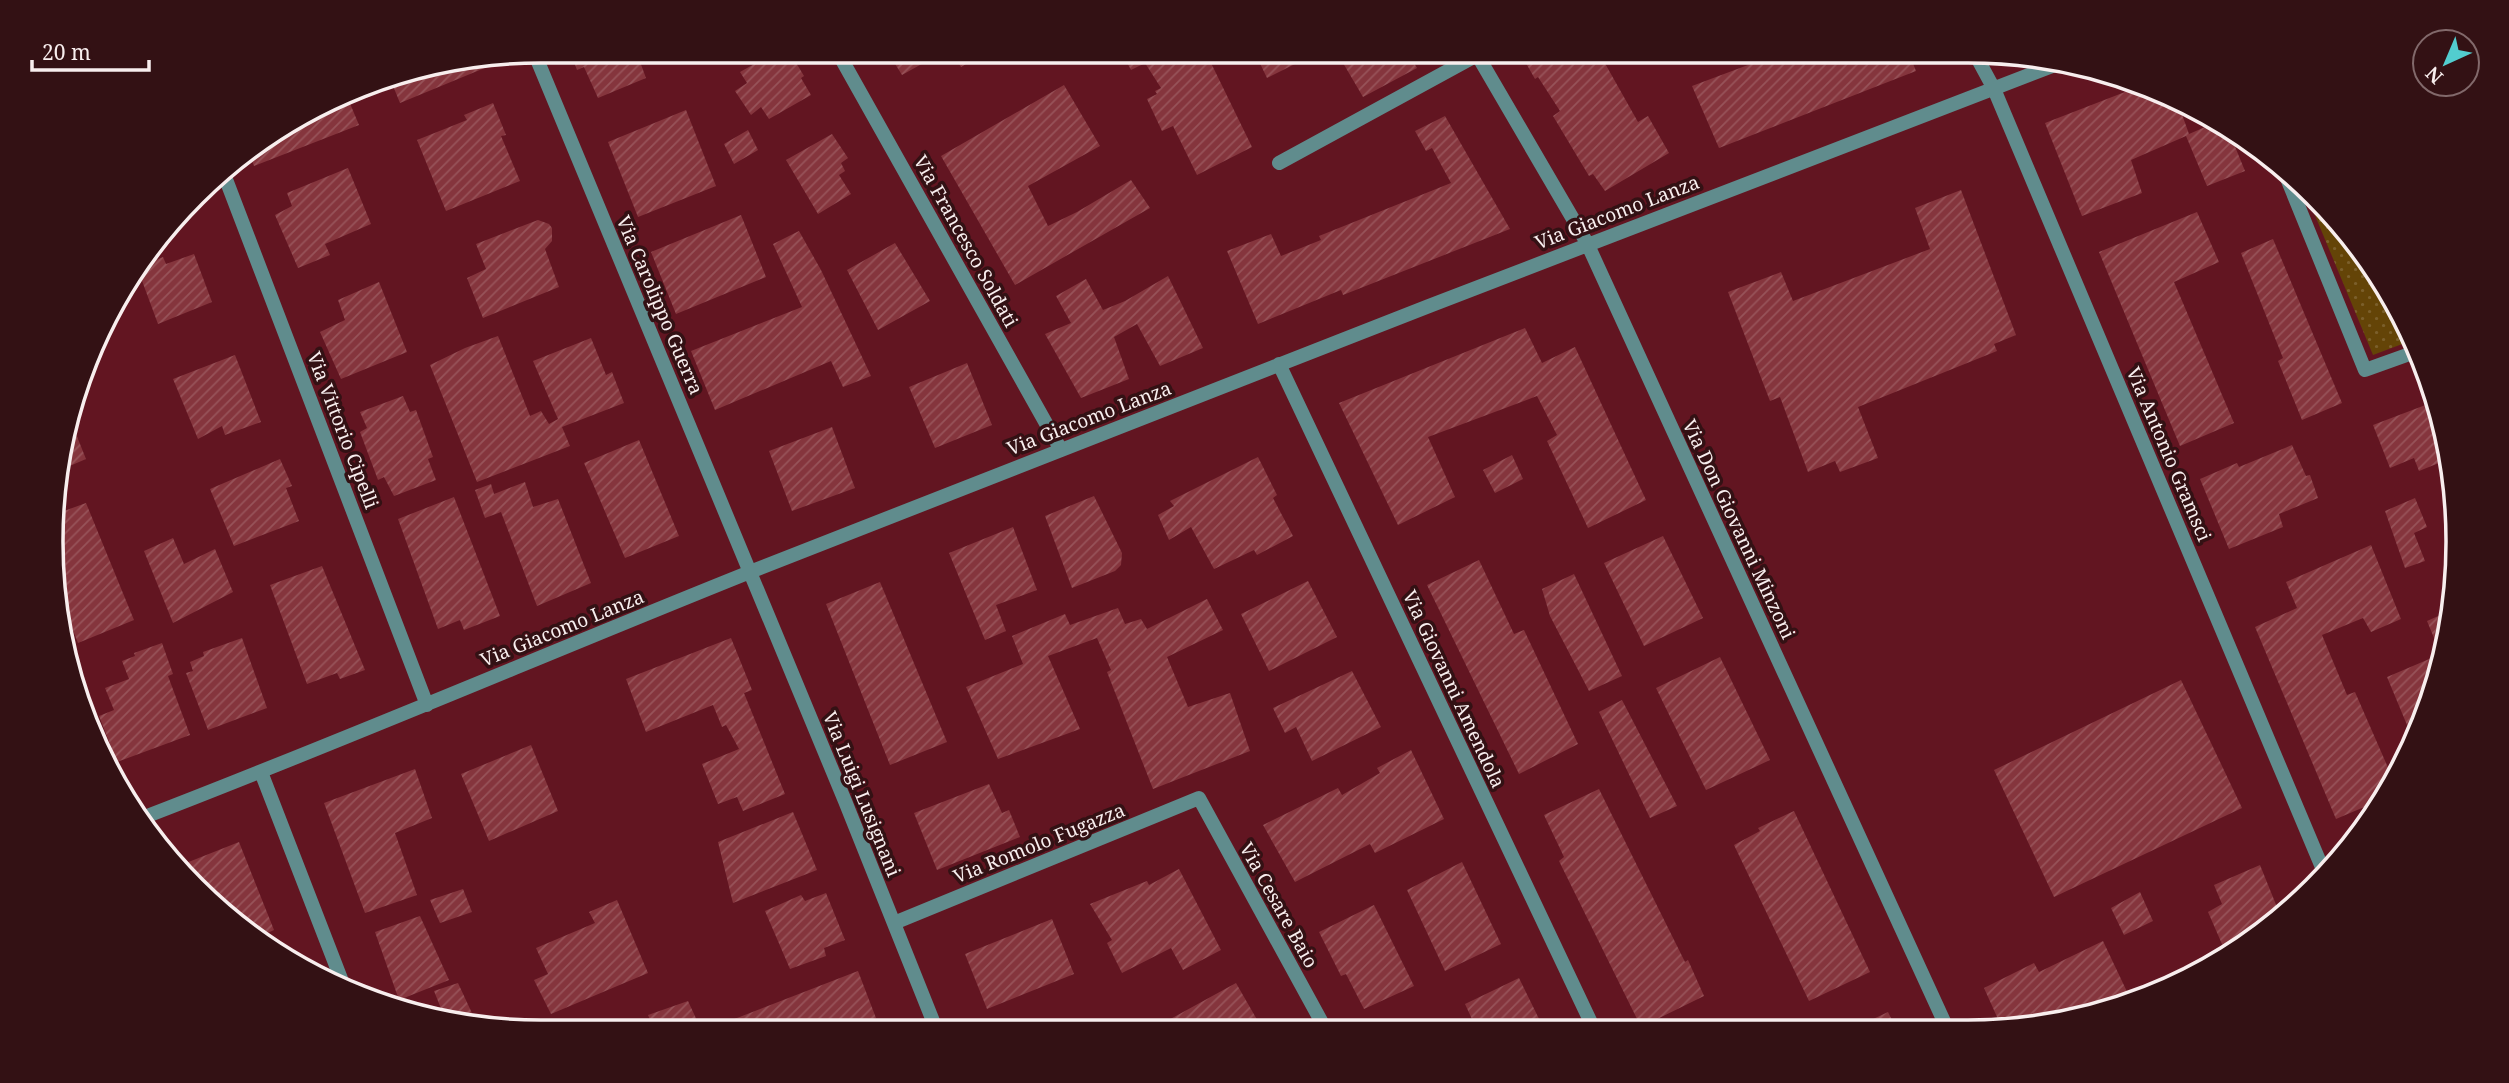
<svg xmlns="http://www.w3.org/2000/svg" width="2509" height="1083" font-family="'Noto Serif',serif">
<defs>
<pattern id="grass-dots" width="8" height="8" patternUnits="userSpaceOnUse" patternTransform="scale(1.75)"><rect width="8" height="8" fill="#644407"/><path d="M2 2h.1M6 6h.1" fill="none" stroke="#7b5f2b" stroke-width="1.8" stroke-linecap="round"/></pattern>
<pattern id="building-hatch" width="6" height="6" patternUnits="userSpaceOnUse" patternTransform="scale(1.75)"><rect width="6" height="6" fill="#85353d"/><path d="M-1 1l2-2M0 6l6-6M5 7l2-2" fill="none" stroke="#975359"/></pattern>
</defs>
<rect width="100%" height="100%" fill="#621521"/>
<!-- grass -->
<path fill="url(#grass-dots)" d="M2302,184L2357,243L2408,325L2413,340L2373,355Z"/>
<!-- building -->
<path fill="url(#building-hatch)" d="M570,51H636L646,78L598,98L584,67L577,70Z
M777,51H789L804,76L801,78L811,95L769,119L761,107L751,115L735,91L747,83L740,72Z
M887,51H945L902,75Z
M951,51H988L961,67Z
M1121,51H1232L1211,63L1252,147L1197,175L1173,126L1162,131L1147,99L1157,94L1155,91L1161,88L1145,63L1131,70Z
M1254,51H1298L1303,60L1267,78Z
M1336,51H1407L1417,68L1363,97Z
M1519,51H1598L1638,122L1648,116L1669,153L1605,191L1593,174L1589,176L1553,116L1560,111L1538,77L1535,79Z
M1640,51H1662L1646,60Z
M1785,51H1908L1916,71L1719,148L1692,86Z
M485,60L487,67L400,103L389,76Z
M1064,85L1100,146L1028,186L1048,226L1077,212L1131,180L1150,208L1015,285L941,156Z
M2143,85L2167,96L2172,108L2179,106L2189,134L2219,121L2227,127L2245,171L2207,186L2186,136L2131,160L2142,193L2082,216L2045,123Z
M346,94L359,125L254,166L248,151L296,116Z
M493,103L506,135L501,136L520,181L446,211L417,140L467,120L464,115Z
M686,110L716,186L638,217L608,142Z
M1445,116L1510,229L1343,295L1341,290L1258,324L1227,251L1271,234L1281,256L1321,240L1319,236L1451,183L1432,148L1426,151L1415,131Z
M748,130L758,150L734,164L724,144Z
M832,134L848,158L841,163L845,171L839,175L851,194L818,214L786,160Z
M348,168L371,224L325,244L330,255L298,268L275,215L292,206L287,193Z
M1961,190L2016,335L1994,344L1997,351L1858,407L1878,458L1840,472L1835,461L1808,472L1780,397L1770,401L1728,292L1781,272L1793,301L1930,249L1915,208Z
M2197,212L2219,262L2174,282L2234,423L2180,446L2099,252Z
M741,215L766,277L676,314L651,252Z
M538,220L549,224L552,228V241L545,249L559,287L483,318L467,278L486,269L476,244Z
M799,231L821,270L871,376L843,387L831,361L715,410L691,351L802,307L773,244Z
M2273,239L2342,403L2302,420L2278,361L2283,358L2241,253Z
M895,243L930,301L878,330L847,270Z
M194,254L212,302L158,324L138,270L142,266L163,257L166,264Z
M1168,276L1203,348L1160,366L1137,324L1114,337L1129,379L1081,398L1045,334L1071,323L1056,296L1086,279L1103,310L1125,301Z
M379,282L407,352L341,379L320,332L345,320L338,300Z
M1525,328L1542,363L1575,347L1646,500L1588,528L1547,441L1557,435L1537,396L1428,437L1455,497L1398,525L1339,403Z
M498,336L530,416L541,411L549,424L558,419L533,361L591,338L606,375L612,372L624,403L562,427L570,446L477,482L430,365L465,348Z
M235,355L261,422L225,435L222,426L198,439L173,379Z
M967,363L992,425L935,448L909,387Z
M403,396L410,412L416,410L433,457L428,459L436,480L394,496L384,477L378,480L360,432L367,428L360,412Z
M2436,401L2442,415L2449,459L2419,471L2414,458L2390,468L2373,425Z
M70,419L86,459L58,471L60,446Z
M832,427L855,488L792,511L769,451Z
M639,440L679,536L625,558L584,463Z
M2292,445L2306,476L2310,475L2318,498L2279,514L2283,527L2229,549L2200,479L2237,463L2239,467Z
M1512,455L1523,479L1495,493L1483,470Z
M1258,457L1277,495L1273,498L1293,536L1257,555L1254,550L1214,569L1191,527L1169,540L1158,515L1174,506L1170,501Z
M280,459L292,486L286,488L299,521L234,546L210,489Z
M525,482L533,507L558,499L591,583L537,606L501,512L485,518L475,490L491,484L494,494Z
M1094,496L1122,553L1121,565L1115,571L1072,588L1045,516Z
M454,497L500,616L464,630L460,620L438,629L398,519Z
M2415,498L2427,527L2414,533L2425,561L2405,568L2385,511Z
M86,503L134,620L78,643L55,585L51,541L53,515Z
M1013,527L1037,590L996,605L1006,631L985,640L949,553Z
M1663,536L1703,618L1644,646L1604,563Z
M173,538L184,564L215,549L233,592L173,623L144,551Z
M2456,542L2455,565L2448,545Z
M2371,545L2401,619L2371,632L2363,618L2322,635L2347,695L2355,692L2393,779L2383,799L2336,819L2255,627L2297,608L2286,582Z
M1479,560L1514,634L1524,630L1578,744L1519,774L1427,585Z
M322,566L365,670L340,679L337,673L307,684L270,585Z
M1574,574L1622,676L1589,691L1550,616L1542,589Z
M1308,581L1337,637L1269,671L1241,614Z
M880,582L947,742L890,765L826,604Z
M1207,599L1223,630L1167,657L1188,707L1230,693L1250,751L1153,789L1107,672L1111,670L1097,638L1048,656L1080,729L998,759L966,687L1023,664L1012,636L1065,614L1070,625L1118,608L1125,624L1141,619L1147,629Z
M2445,613L2449,625L2444,648L2439,650L2427,621Z
M242,638L267,708L208,730L186,673L193,671L190,662L204,656L203,652Z
M731,638L752,690L744,693L785,794L743,811L737,797L718,804L702,764L739,749L726,725L722,727L713,705L646,732L626,679Z
M162,643L173,674L168,676L190,735L117,762L99,716L114,710L105,688L129,679L122,661L135,656L134,653Z
M2441,654L2432,700L2412,737L2387,677Z
M1720,657L1770,760L1706,790L1656,688Z
M1352,671L1381,727L1312,761L1296,727L1285,733L1273,708Z
M2181,680L2242,808L2054,897L1994,770Z
M1622,700L1677,806L1650,818L1599,712Z
M531,745L558,811L489,841L461,774Z
M1411,750L1444,819L1375,853L1370,844L1295,882L1263,825L1338,788L1342,795L1380,773L1377,768Z
M415,769L432,818L395,833L417,895L365,913L324,803Z
M989,784L1002,813L1009,810L1020,837L937,870L914,813Z
M1599,789L1685,962L1688,960L1704,996L1641,1027L1559,861L1564,857L1544,815Z
M1794,811L1870,972L1809,1001L1734,845L1760,831L1758,828Z
M793,812L817,870L733,903L718,842Z
M239,842L274,930L257,938L218,911L181,865Z
M1462,862L1501,944L1445,971L1407,890Z
M2260,865L2281,917L2225,951L2208,912L2222,904L2214,885Z
M1179,869L1221,950L1183,970L1171,948L1122,973L1107,943L1112,940L1090,904L1147,881L1149,885Z
M463,889L472,912L440,923L430,900Z
M2140,892L2153,921L2124,935L2111,908Z
M826,893L845,940L824,948L826,956L790,969L765,911L801,895L805,901Z
M617,900L648,973L551,1014L534,980L548,974L536,948L595,923L589,912Z
M1374,905L1414,986L1364,1009L1346,974L1341,976L1319,932Z
M420,916L449,980L399,1000L375,932Z
M1052,919L1074,974L987,1009L965,954Z
M2103,941L2130,998L2115,1006L2032,1028H2002L1984,988L2034,963L2039,972Z
M858,971L876,1018L843,1031H823L820,1025L803,1032H722L719,1025Z
M1519,978L1544,1029L1477,1030L1465,1004Z
M458,983L471,1011L475,1021L444,1016L434,991Z
M1236,983L1263,1030L1149,1031L1154,1028Z
M688,1001L700,1027L689,1032H655L648,1015Z
M1888,1012L1896,1028L1852,1029Z
M1056,1019L1061,1031H1029Z
M1433,1023L1436,1030H1420Z"/>
<g fill="none" stroke-linecap="round" stroke-linejoin="round">
<!-- minor -->
<path stroke="#608c8d" stroke-width="14" d="M837,51L1061,450
M1475,51L1587,243L1947,1028
M534,52L845,801L937,1031
M1974,52L1994,89L2324,872
M1279,163L1477,55
M2282,166L2365,370L2418,351
M222,169L427,705
M1279,364L1594,1029
M261,772L345,989
M142,818C348,739 550,652 755,570C1187,399 1621,231 2055,65
M894,923L1199,798L1326,1030"/>
</g>
<g text-anchor="middle" stroke-width="7" stroke-linejoin="round" paint-order="stroke">
<!-- street labels -->
<g font-size="19" fill="#f8eeee" stroke="#331114">
<text transform="translate(1617 212) rotate(-21)" y="7">Via Giacomo Lanza</text>
<text transform="translate(966 241) rotate(61)" y="7">Via Francesco Soldati</text>
<text transform="translate(660 305) rotate(67)" y="7">Via Carolippo Guerra</text>
<text transform="translate(1089 418) rotate(-21)" y="7">Via Giacomo Lanza</text>
<text transform="translate(343 430) rotate(69)" y="7">Via Vittorio Cipelli</text>
<text transform="translate(2169 454) rotate(67)" y="7">Via Antonio Gramsci</text>
<text transform="translate(1739 529) rotate(65)" y="7">Via Don Giovanni Minzoni</text>
<text transform="translate(562 628) rotate(-22)" y="7">Via Giacomo Lanza</text>
<text transform="translate(1454 689) rotate(65)" y="7">Via Giovanni Amendola</text>
<text transform="translate(862 794) rotate(68)" y="7">Via Luigi Lusignani</text>
<text transform="translate(1039 843) rotate(-22)" y="7">Via Romolo Fugazza</text>
<text transform="translate(1279 905) rotate(61)" y="7">Via Cesare Baio</text>
</g>
</g>
<!-- crop -->
<path d="M0 0H2509V1083H0ZM541 63H1968A478 478 0 0 1 2446 541V542A478 478 0 0 1 1968 1020H541A478 478 0 0 1 63 542V541A478 478 0 0 1 541 63Z" fill="#331114" fill-rule="evenodd"/>
<path fill="none" stroke="#f8eeee" stroke-width="3.5" d="M541 63H1968A478 478 0 0 1 2446 541V542A478 478 0 0 1 1968 1020H541A478 478 0 0 1 63 542V541A478 478 0 0 1 541 63Z"/>
<!-- north arrow -->
<g transform="translate(2446 63) rotate(224)"><circle r="33" fill="#331114" stroke="#82696b" stroke-width="2"/>
<path d="M0-5L12 26L0 18L-12 26Z" fill="#52cdcf"/>
<text y="-10" font-size="19" font-weight="bold" text-anchor="middle" fill="#f8eeee">N</text>
</g>
<!-- scale -->
<path d="M32 60v10h117v-10" fill="none" stroke="#f8eeee" stroke-width="3.5"/>
<text x="42" y="60" font-size="21" fill="#f8eeee" stroke="#331114" stroke-width="5" paint-order="stroke">20 m</text>
</svg>
